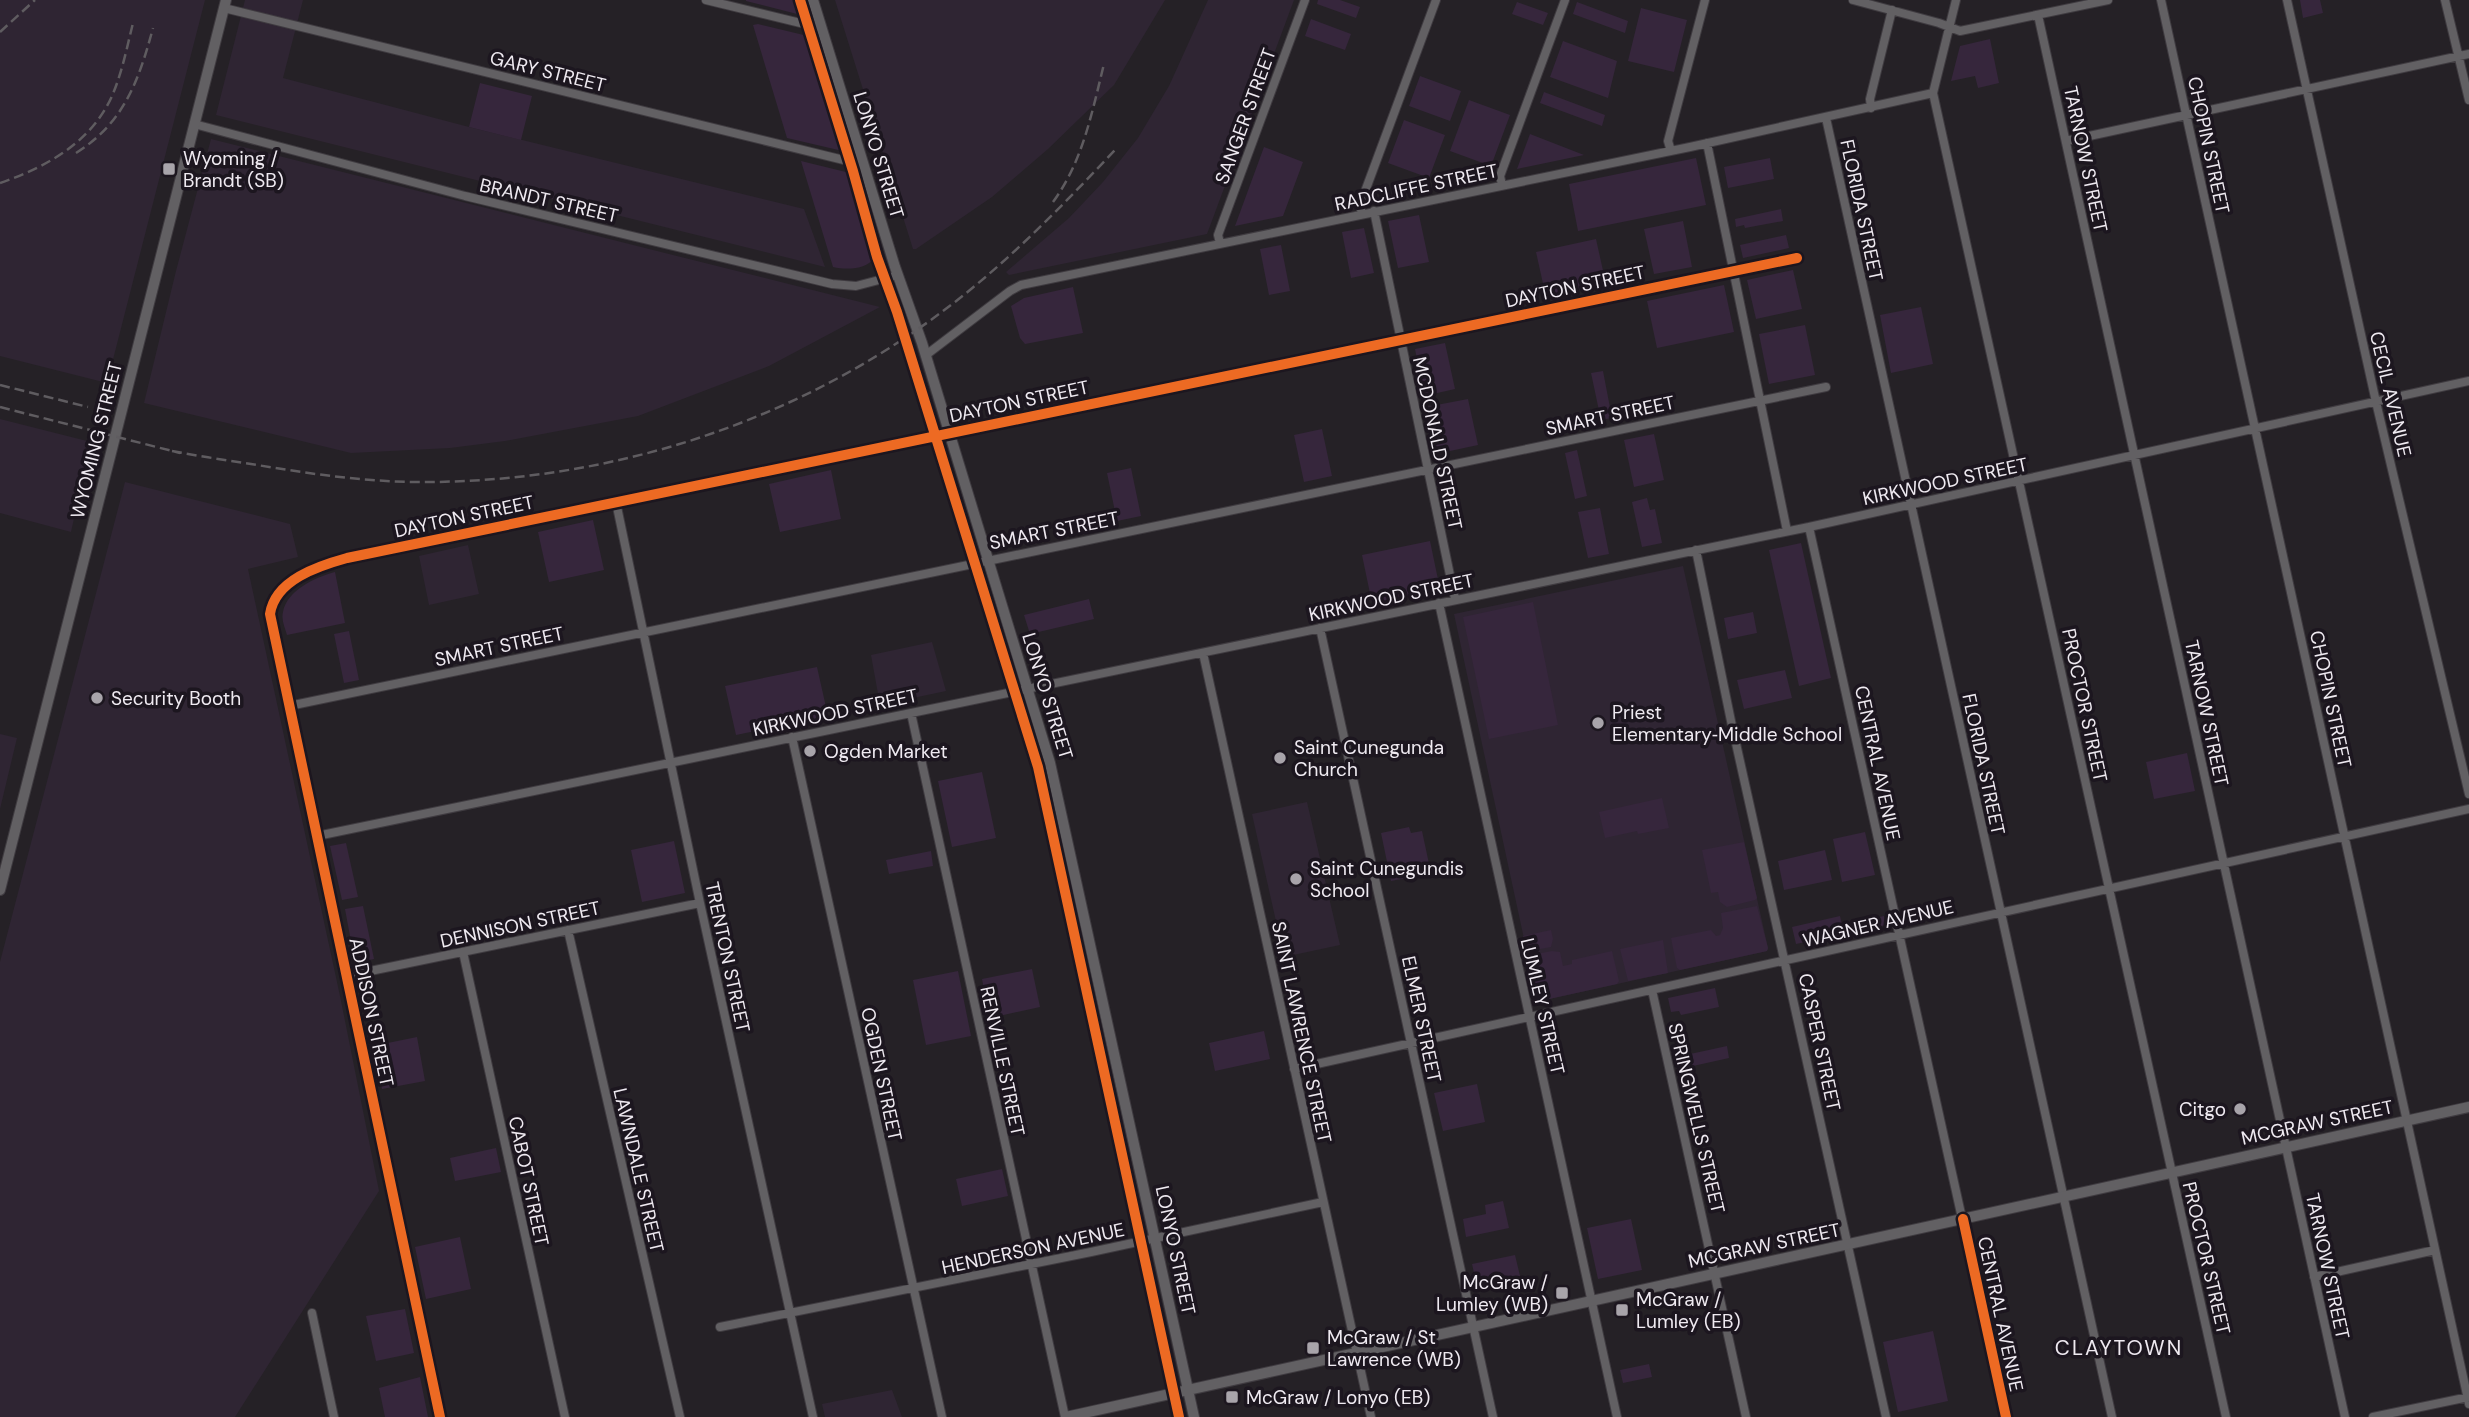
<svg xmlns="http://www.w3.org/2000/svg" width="2469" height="1417" font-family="'DM Sans',sans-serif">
<rect width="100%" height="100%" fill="#252126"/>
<!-- built -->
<path fill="#2f2533" d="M0,0H205L107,383L0,356Z
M245,0H303L283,78L469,127L804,209L825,267L216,115Z
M835,0H1165L1114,85L1048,149L992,197L916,249H913Z
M1208,0H1294L1207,234L1009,275L1006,272L1069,218L1103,182L1138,138L1169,86Z
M211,139L880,307L769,366L638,416L505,441L450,448L351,453L144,403L176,271Z
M0,419L91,442L71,532L0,513Z
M125,482L290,524L298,557L248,569L340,996L379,1191L235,1417H0V962Z
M468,545L479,594L429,605L419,556Z
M1683,566L1768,948L1767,951L1540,1001L1537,999L1454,614Z
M932,642L946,691L880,705L871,655Z
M0,734L17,738L0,809Z
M1307,802L1340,945L1284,957L1252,814Z
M892,1390L902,1417H825L822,1404Z"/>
<!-- green -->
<path fill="#36263c" d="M746,0H800L805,16L746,1Z
M1318,0H1340L1360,7L1356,18L1317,4Z
M2300,0H2320L2323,13L2303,18Z
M1517,2L1548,13L1543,25L1512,14Z
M1577,2L1628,21L1625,33L1573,14Z
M1641,8L1687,20L1674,72L1628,61Z
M1311,19L1351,34L1345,50L1305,36Z
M758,24L812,37L847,152L787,138L753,25Z
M1990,39L1999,83L1978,88L1975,76L1951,81L1960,46Z
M1563,41L1617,61L1608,98L1550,77Z
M1420,76L1461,91L1450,121L1409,106Z
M480,83L532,96L521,140L469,127Z
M1544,92L1605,115L1602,126L1540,103Z
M1469,100L1510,115L1491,166L1450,151Z
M1404,120L1445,135L1429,178L1388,163Z
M1530,134L1584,155L1517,169Z
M1264,147L1303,162L1283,216L1235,226Z
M1696,158L1706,205L1578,231L1569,184Z
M1770,158L1774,179L1728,188L1724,167Z
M801,161L854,174L876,256C867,270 847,270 833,267Z
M1781,209L1783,221L1745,228L1744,225L1736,227L1735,219Z
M1419,215L1429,262L1398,268L1388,221Z
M1683,221L1692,267L1654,274L1644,229Z
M1364,228L1374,273L1351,278L1342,232Z
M1786,235L1789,248L1743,258L1740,245Z
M1596,239L1606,284L1546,297L1536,252Z
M1281,245L1290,291L1269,295L1260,249Z
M1793,270L1802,309L1756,319L1747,280Z
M1724,285L1734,332L1657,348L1647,301Z
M1073,287L1083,333L1025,344L1020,338L1011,306L1024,298Z
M1921,307L1933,364L1891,373L1880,315Z
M1805,325L1815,375L1769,384L1759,334Z
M1445,343L1455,389L1424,396L1415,349Z
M1603,371L1612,418L1601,420L1591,373Z
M1468,399L1478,445L1436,454L1426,407Z
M1322,429L1332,476L1304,482L1294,435Z
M1654,434L1664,480L1634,487L1624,440Z
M1577,450L1587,496L1575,499L1565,453Z
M1131,468L1141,516L1117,521L1107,473Z
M831,470L841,519L780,532L769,484Z
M1647,498L1650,510L1655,509L1662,543L1642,547L1632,502Z
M1600,508L1609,554L1588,558L1578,512Z
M593,520L604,570L549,582L538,532Z
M1430,541L1440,589L1372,603L1362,555Z
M1801,543L1831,678L1799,686L1769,550Z
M335,572L345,623L287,635C285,628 281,620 283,612C287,590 316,577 335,572Z
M1089,599L1094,619L1030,634L1024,615Z
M1533,602L1558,725L1489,739L1463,617Z
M1753,612L1757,633L1728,639L1724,618Z
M349,631L359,680L344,683L334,634Z
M817,667L828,716L736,735L725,686Z
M1785,670L1792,698L1744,709L1737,680Z
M2187,753L2195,791L2154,799L2146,762Z
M982,772L996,838L952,847L938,781Z
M1662,798L1669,828L1638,834L1637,831L1605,838L1599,812Z
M1409,827L1411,833L1422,831L1431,873L1391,881L1381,833Z
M1865,832L1875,875L1842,882L1833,839Z
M674,841L685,893L642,902L631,850Z
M1744,842L1757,898L1755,900L1727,907L1720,902L1718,892L1711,893L1702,850Z
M346,843L358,897L342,900L330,846Z
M1825,850L1832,880L1784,890L1778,861Z
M931,851L933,866L889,874L886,860Z
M363,906L374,959L355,963L345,909Z
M1757,906L1768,948L1767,951L1680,970L1677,968L1671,938L1711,930L1716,936L1720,935L1723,928L1721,913Z
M1840,916L1844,934L1796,944L1792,927Z
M1884,916L1886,925L1853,932L1851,923Z
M1551,930L1553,939L1551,947L1530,951L1526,949L1523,936Z
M1663,940L1668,973L1628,981L1620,949Z
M1552,951L1560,952L1563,966L1572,964V960L1612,951L1619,981L1617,984L1540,1001L1537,999L1528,959L1531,955Z
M1032,969L1040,1007L990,1018L982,979Z
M958,971L971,1036L926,1045L913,980Z
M1715,988L1719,1007L1681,1015L1679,1011L1671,1012L1668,998Z
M1264,1031L1270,1059L1215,1071L1209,1043Z
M417,1037L425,1081L382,1089L373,1046Z
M1727,1046L1729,1058L1684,1068L1681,1056Z
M1477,1084L1485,1122L1443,1131L1434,1093Z
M496,1148L501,1172L455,1181L450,1158Z
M1002,1169L1008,1196L962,1206L956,1179Z
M1503,1201L1509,1228L1466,1237L1463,1219L1486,1214L1485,1205Z
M1631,1219L1642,1270L1598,1279L1587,1228Z
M460,1237L471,1289L426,1299L415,1247Z
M1515,1255L1521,1280L1478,1290L1472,1264Z
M405,1309L414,1353L376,1361L366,1316Z
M1933,1331L1948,1401L1898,1412L1883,1342Z
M1649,1364L1652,1377L1623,1383L1620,1370Z
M420,1377L428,1417H385L379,1388Z"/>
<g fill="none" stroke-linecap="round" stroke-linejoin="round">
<!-- minor casing -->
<g stroke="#3f3b40" stroke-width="10">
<path id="minor" d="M706,0L821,28
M1853,0L1939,23L1960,31L2108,0
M1956,0L1933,93L2226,1417
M2161,0L2469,1404
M2287,0L2376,402L2469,794
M2445,0L2469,100
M224,8L864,165
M2038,15L2345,1417
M1871,108L1870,99L1892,10
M1826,118L2112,1417
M194,124L465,196L832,284L856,286L898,275
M2066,141L2469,54
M1707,143L1787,531
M1671,151L1668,141L1705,0
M1502,185L1500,176L1565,0
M1374,211L1455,599
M1362,214L1360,205L1436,0
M1220,243L1218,235L1305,0
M926,355L1010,291L1021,285L1690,147L1933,93
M616,502L700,903L813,1417
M1809,527L2006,1417
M1696,550L1731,721L1886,1417
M1439,603L1617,1417
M1320,628L1493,1417
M1203,653L1371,1417
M289,706L1826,387
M911,713L1065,1417
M792,737L942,1417
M317,836L1809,527L2469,381
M568,930L680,1417
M463,952L565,1417
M346,976L700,903
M1652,990L1746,1417
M1294,1069L2469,809
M2314,1277L2435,1250
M312,1313L334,1417
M720,1327L1091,1252L1323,1202
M440,1417L270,614C275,580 318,566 347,558L1797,258
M2373,1417L2469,1397"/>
</g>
<!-- tertiary casing -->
<g stroke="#3f3b40" stroke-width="12">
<path id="tertiary" d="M813,0L895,267L922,343L1050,763L1194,1417
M0,890L226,0
M1066,1417L2469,1107"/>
</g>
<!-- minor -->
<use href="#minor" stroke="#626063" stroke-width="8"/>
<!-- tertiary -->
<use href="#tertiary" stroke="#626063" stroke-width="10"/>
<!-- rail -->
<path stroke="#5f5c60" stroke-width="2.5" stroke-dasharray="10 5" stroke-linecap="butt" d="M0,32L35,0
M76,153C124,123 139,80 153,28
M0,183C46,167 91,143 112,96C122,73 127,47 133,23
M1053,202C1083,161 1092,112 1104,64
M0,385L88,407
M0,407L180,453
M172,451C198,456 225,460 251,464C305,473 358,481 413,482C607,484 797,423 951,305C1011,259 1064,204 1116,149"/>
<!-- cycleway casing -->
<g stroke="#1c161f" stroke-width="15">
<path id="cycleway" d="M800,0L853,171L877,257L897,312L1038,767L1179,1417
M1963,1219L2006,1417
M440,1417L270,614C275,580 318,566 347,558L1797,258"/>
</g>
<!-- cycleway -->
<use href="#cycleway" stroke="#ed6a23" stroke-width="10"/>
</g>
<!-- markers -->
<g fill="#a8a4aa" stroke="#1c161f" stroke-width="2.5">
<rect x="162" y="162" width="14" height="14" rx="3.5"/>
<circle cx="97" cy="698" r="7"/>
<circle cx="1598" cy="723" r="7"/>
<circle cx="810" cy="751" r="7"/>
<circle cx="1280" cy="758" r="7"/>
<circle cx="1296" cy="879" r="7"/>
<circle cx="2240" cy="1109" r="7"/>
<rect x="1555" y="1286" width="14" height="14" rx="3.5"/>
<rect x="1615" y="1303" width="14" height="14" rx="3.5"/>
<rect x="1306" y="1341" width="14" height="14" rx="3.5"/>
<rect x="1225" y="1390" width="14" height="14" rx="3.5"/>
</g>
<g text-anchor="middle" stroke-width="7" stroke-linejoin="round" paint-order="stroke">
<!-- street labels -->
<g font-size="19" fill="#efeaf1" stroke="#1c161f">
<text transform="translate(548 71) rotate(14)" y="7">GARY STREET</text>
<text transform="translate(1245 116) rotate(-70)" y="7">SANGER STREET</text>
<text transform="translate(2209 145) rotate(78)" y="7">CHOPIN STREET</text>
<text transform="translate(879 155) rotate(73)" y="7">LONYO STREET</text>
<text transform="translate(2086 159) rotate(78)" y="7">TARNOW STREET</text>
<text transform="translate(1416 187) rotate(-12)" y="7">RADCLIFFE STREET</text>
<text transform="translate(549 200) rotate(13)" y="7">BRANDT STREET</text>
<text transform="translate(1862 210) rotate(78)" y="7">FLORIDA STREET</text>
<text transform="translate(1575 286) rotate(-12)" y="7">DAYTON STREET</text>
<text transform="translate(2391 394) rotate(77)" y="7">CECIL AVENUE</text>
<text transform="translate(1019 401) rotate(-12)" y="7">DAYTON STREET</text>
<text transform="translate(1610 415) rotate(-12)" y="7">SMART STREET</text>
<text transform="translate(96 440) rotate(-76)" y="7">WYOMING STREET</text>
<text transform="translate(1438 443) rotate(78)" y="7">MCDONALD STREET</text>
<text transform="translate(1945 481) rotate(-12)" y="7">KIRKWOOD STREET</text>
<text transform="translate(464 516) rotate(-12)" y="7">DAYTON STREET</text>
<text transform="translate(1054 530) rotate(-11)" y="7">SMART STREET</text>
<text transform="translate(1391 597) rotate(-12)" y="7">KIRKWOOD STREET</text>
<text transform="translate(499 646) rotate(-12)" y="7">SMART STREET</text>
<text transform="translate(1048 696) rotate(73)" y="7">LONYO STREET</text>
<text transform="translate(2331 699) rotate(78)" y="7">CHOPIN STREET</text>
<text transform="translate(2085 705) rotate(78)" y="7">PROCTOR STREET</text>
<text transform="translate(835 712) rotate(-12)" y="7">KIRKWOOD STREET</text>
<text transform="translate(2207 713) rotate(78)" y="7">TARNOW STREET</text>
<text transform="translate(1878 763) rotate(78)" y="7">CENTRAL AVENUE</text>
<text transform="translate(1984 764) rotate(78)" y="7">FLORIDA STREET</text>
<text transform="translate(1878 923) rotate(-13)" y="7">WAGNER AVENUE</text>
<text transform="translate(520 924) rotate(-12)" y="7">DENNISON STREET</text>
<text transform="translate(728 957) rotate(78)" y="7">TRENTON STREET</text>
<text transform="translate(1543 1006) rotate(77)" y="7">LUMLEY STREET</text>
<text transform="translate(372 1012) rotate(78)" y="7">ADDISON STREET</text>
<text transform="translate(1422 1019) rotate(78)" y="7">ELMER STREET</text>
<text transform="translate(1302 1032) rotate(78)" y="7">SAINT LAWRENCE STREET</text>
<text transform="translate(1820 1042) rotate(78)" y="7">CASPER STREET</text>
<text transform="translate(1003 1061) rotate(78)" y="7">RENVILLE STREET</text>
<text transform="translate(882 1074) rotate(78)" y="7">OGDEN STREET</text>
<text transform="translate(1697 1118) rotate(77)" y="7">SPRINGWELLS STREET</text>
<text transform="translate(2317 1122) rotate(-12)" y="7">MCGRAW STREET</text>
<text transform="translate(639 1170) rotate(77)" y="7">LAWNDALE STREET</text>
<text transform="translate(529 1181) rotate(78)" y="7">CABOT STREET</text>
<text transform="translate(1764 1245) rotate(-12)" y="7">MCGRAW STREET</text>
<text transform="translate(1033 1248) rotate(-12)" y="7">HENDERSON AVENUE</text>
<text transform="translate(1176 1250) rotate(78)" y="7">LONYO STREET</text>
<text transform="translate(2207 1258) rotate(77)" y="7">PROCTOR STREET</text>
<text transform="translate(2328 1266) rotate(78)" y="7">TARNOW STREET</text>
<text transform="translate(2001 1314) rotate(78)" y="7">CENTRAL AVENUE</text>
</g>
<!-- poi labels -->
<g font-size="19" fill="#efeaf1" stroke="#1c161f" text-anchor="start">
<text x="183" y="165">Wyoming /<tspan x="183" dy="22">Brandt (SB)</tspan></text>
<text x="111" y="705">Security Booth</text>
<text x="1612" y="719">Priest<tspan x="1612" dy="22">Elementary‑Middle School</tspan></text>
<text x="1294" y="754">Saint Cunegunda<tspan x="1294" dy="22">Church</tspan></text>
<text x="824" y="758">Ogden Market</text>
<text x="1310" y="875">Saint Cunegundis<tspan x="1310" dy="22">School</tspan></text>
<text x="2226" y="1116" text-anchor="end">Citgo</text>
<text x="1548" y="1289" text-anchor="end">McGraw /<tspan x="1548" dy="22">Lumley (WB)</tspan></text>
<text x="1636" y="1306">McGraw /<tspan x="1636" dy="22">Lumley (EB)</tspan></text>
<text x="1327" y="1344">McGraw / St<tspan x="1327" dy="22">Lawrence (WB)</tspan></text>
<text x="1246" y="1404">McGraw / Lonyo (EB)</text>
</g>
<!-- neighbourhood labels -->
<g font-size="21" letter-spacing="2" fill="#efeaf1" stroke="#1c161f">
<text x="2119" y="1355">CLAYTOWN</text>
</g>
</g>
</svg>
